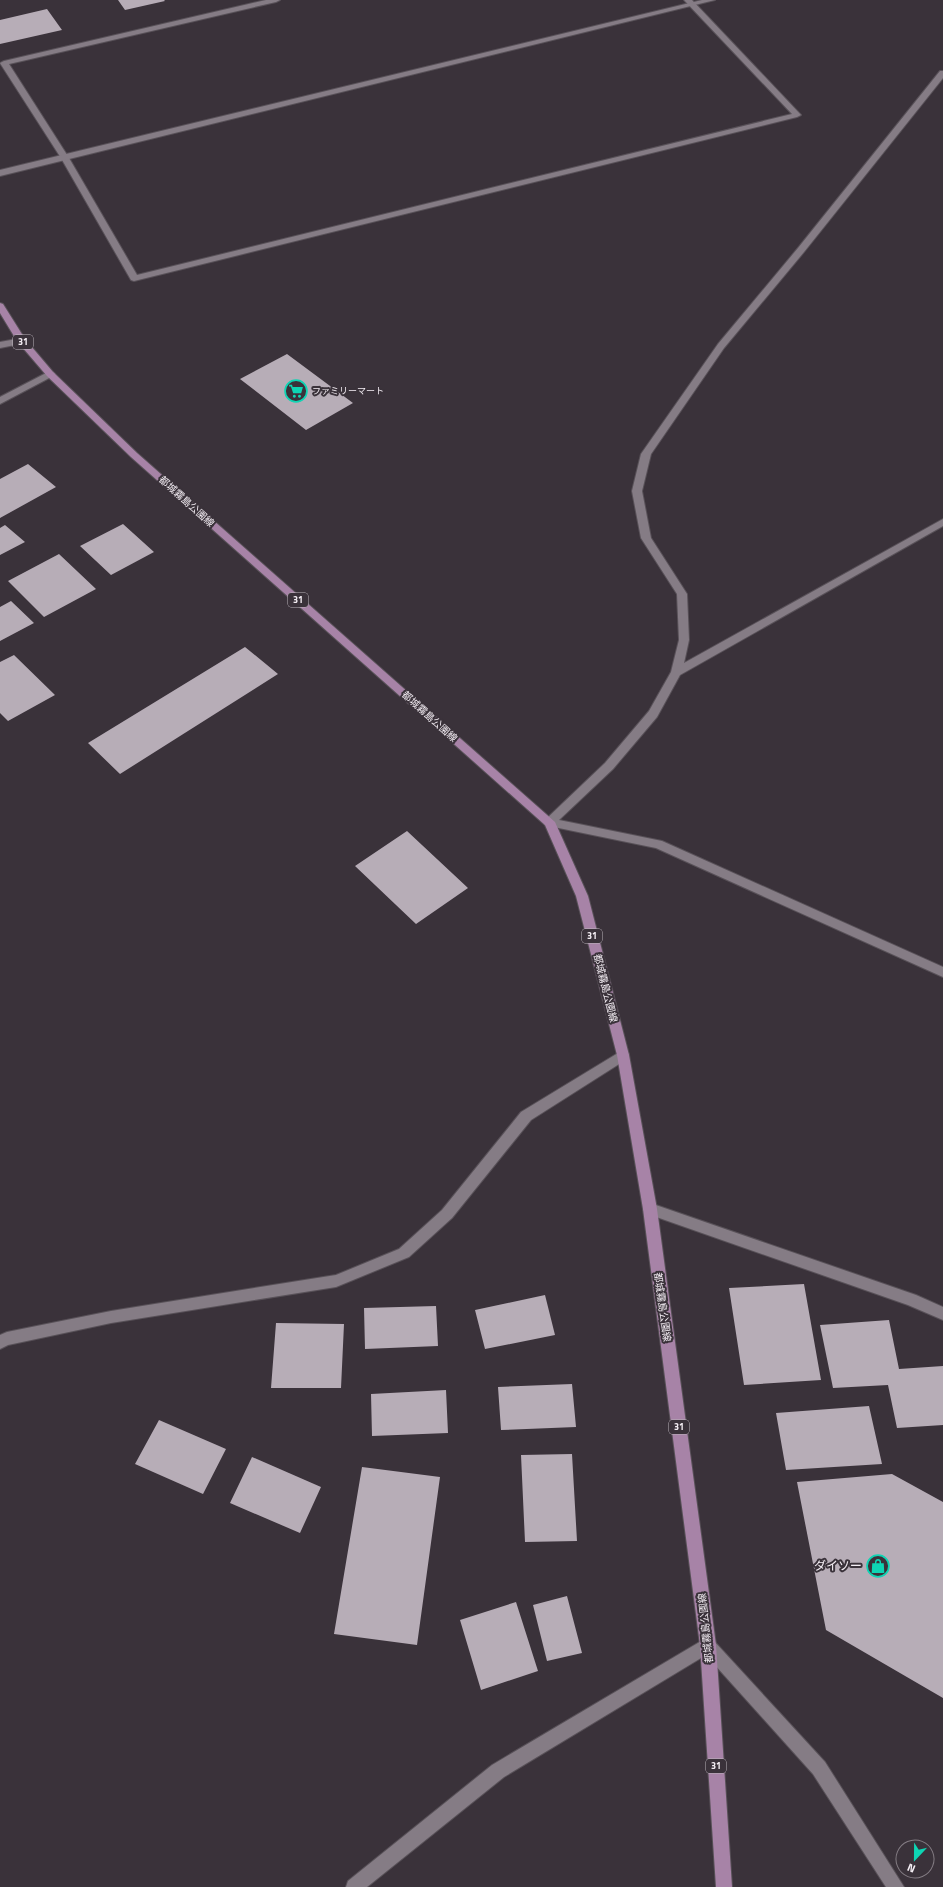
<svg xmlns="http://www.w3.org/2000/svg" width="943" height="1887" font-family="'Titillium Web','Noto Sans JP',sans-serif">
<rect width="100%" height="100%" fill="#3a323a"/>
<!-- building -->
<path fill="#b7adb7" d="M118,0H164L165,1L125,10Z
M47,9L62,30L0,44V20Z
M287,354L353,403L306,430L240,379Z
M28,464L56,487L0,518V479Z
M123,524L154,552L111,575L80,546Z
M5,525L25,542L0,555V528Z
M59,554L96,589L44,617L8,581Z
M11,601L34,623L0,641V607Z
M245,647L278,674L120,774L88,743Z
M14,655L55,695L8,721L0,713V662Z
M407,831L468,888L416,924L355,866Z
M804,1284L821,1380L744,1385L729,1288Z
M545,1295L555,1335L485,1349L475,1310Z
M436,1306L438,1346L365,1349L364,1308Z
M889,1320L899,1369L943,1366V1425L897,1428L888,1385L833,1388L820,1325Z
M276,1323L344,1324L341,1388H271Z
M572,1384L576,1427L501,1430L498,1387Z
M446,1390L448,1433L372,1436L371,1394Z
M869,1406L882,1464L786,1470L776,1413Z
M159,1420L226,1449L203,1494L135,1464Z
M572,1454L577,1541L525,1542L521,1455Z
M252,1457L321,1487L300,1533L230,1503Z
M362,1467L440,1477L417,1645L334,1634Z
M892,1474L943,1502V1698L826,1630L797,1482Z
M567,1596L582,1653L547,1661L533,1605Z
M516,1602L538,1671L481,1690L460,1620Z"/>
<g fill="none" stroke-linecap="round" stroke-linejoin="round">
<!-- minor casing -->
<g stroke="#585158" stroke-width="2">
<path id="minor" d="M266,0H280L276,2L9,64L69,158L137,275L792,114L684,0H692L801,115L797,117L134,281L131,280L61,158L0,63L4,61Z
M940,71H943V78L804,252L724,348L651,454L642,491L651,538L687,594L689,640L684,663L943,519V526L680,675L657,717L613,769L559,820L662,841L943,967V977L656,848L549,826L545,825L543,822L605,763L649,711L671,672L679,640L677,594L641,538L632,491L641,454L718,344L798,248Z
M22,338L25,339L27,341L25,343L0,348V342Z
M50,371L53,372L55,374L53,376L0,404V397Z
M623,1050L627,1051L629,1055L627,1059L531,1120L452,1218L409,1257L336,1287L111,1323L8,1345L0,1349V1335L7,1332L111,1311L336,1275L399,1249L442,1210L521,1112Z
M650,1203L916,1295L943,1307V1320L908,1305L645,1213L643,1209L645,1205Z
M708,1637L713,1640L825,1762L904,1887H886L813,1774L706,1655L504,1777L367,1887H346L348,1881L492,1765Z"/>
</g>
<!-- tertiary casing -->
<g stroke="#585158" stroke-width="2">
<path id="tertiary" d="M702,0H715L0,176V170Z"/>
</g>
<!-- primary casing -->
<g stroke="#585158" stroke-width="2">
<path id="primary" d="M0,303L3,304L25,339L53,372L137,453L555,822L588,896L629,1055L657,1209L716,1645L732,1887H716L700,1645L643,1209L617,1055L576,896L545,825L131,457L47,376L17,341L0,313Z"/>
</g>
<!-- minor -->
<use href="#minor" fill="#857c85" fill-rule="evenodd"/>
<!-- tertiary -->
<use href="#tertiary" fill="#857c85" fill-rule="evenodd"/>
<!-- primary -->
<use href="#primary" fill="#a783a7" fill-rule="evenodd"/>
</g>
<!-- icons -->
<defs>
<g id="supermarket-ring" transform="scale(1.15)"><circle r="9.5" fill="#3a323a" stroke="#0ed5b4" stroke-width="1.5"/><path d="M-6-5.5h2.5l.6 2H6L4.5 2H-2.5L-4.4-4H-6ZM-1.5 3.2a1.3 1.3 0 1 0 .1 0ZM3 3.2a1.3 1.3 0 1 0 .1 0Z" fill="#0ed5b4"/></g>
<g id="shop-ring" transform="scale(1.15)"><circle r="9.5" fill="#3a323a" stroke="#0ed5b4" stroke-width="1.5"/><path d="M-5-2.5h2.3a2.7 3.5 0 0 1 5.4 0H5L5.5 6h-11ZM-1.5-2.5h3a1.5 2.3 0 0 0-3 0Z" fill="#0ed5b4"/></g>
</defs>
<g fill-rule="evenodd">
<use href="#supermarket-ring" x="296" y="391"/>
<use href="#shop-ring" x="878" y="1566"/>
</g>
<g text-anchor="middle" stroke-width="4" stroke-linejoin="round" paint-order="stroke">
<!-- shield labels -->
<g fill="#3a323a" stroke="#bcb6bc" stroke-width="1">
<rect x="13" y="335" width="20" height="14" rx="3"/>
<rect x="288" y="593" width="20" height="14" rx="3"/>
<rect x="582" y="929" width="20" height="14" rx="3"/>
<rect x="669" y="1420" width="20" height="14" rx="3"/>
<rect x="706" y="1759" width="20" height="14" rx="3"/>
</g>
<g font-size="9" font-weight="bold" fill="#f4eef4">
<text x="23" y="345">31</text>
<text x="298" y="603">31</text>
<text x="592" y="939">31</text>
<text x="679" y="1430">31</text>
<text x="716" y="1769">31</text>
</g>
<!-- far-poi labels -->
<g font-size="9" fill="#f4eef4" stroke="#3a323a" text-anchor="start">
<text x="312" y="394">ファミリーマート</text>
</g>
<!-- street labels -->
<g font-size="10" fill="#f4eef4" stroke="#3a323a">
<text transform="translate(187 501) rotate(42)" y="4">都城霧島公園線</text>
<text transform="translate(430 716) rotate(42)" y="4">都城霧島公園線</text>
<text transform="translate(606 988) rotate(76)" y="4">都城霧島公園線</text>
<text transform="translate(663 1307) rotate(82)" y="4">都城霧島公園線</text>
<text transform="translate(705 1628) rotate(-96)" y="4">都城霧島公園線</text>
</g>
<!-- near-poi labels -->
<g font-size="12" fill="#f4eef4" stroke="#3a323a" text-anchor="end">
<text x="862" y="1570">ダイソー</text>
</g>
</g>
<!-- north arrow -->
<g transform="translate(915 1859) rotate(202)"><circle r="19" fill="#3a323a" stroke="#847d84"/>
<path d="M0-3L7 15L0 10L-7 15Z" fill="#0ed5b4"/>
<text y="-6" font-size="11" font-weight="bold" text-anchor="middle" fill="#f4eef4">N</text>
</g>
</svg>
